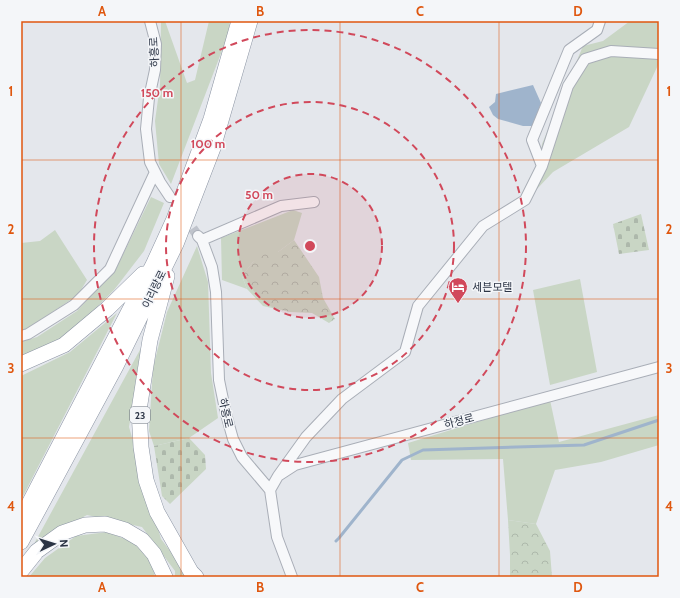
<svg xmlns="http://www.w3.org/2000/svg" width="680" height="598" font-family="Cabin,'Noto Sans KR',sans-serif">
<defs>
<pattern id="forest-crowns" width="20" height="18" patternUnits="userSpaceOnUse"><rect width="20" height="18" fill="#c9d6c5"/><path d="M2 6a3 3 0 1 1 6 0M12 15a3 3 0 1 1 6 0" fill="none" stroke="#adb8ab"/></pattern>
<pattern id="cemetery-stones" width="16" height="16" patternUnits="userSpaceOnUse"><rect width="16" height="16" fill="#c9d6c5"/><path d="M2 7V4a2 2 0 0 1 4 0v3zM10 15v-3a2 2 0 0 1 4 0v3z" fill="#adb8ab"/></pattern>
</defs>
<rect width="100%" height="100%" fill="#e4e7ec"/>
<!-- green -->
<path fill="#c9d6c5" d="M161,21H165L187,83L195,80L209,21H230L228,35L171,184L159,164L155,121L160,85Z
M630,21H659V63L629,127L553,172L537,189L542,144L583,46L603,41Z
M151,197L164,203L144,251L114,290L72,332L32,354L21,358V342L37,337L77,311L116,269Z
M293,210L302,213L294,240L278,252L253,262L242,276L247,289L222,280L221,238Z
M55,230L87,280L78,295L27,329L21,331V243L40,241Z
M197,246L208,282L211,373L218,418L189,438L154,446L149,431L153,368L167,312Z
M580,279L597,372L550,385L533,290Z
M117,313L21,500V376L70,352Z
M141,348L129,427L161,539L190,577H175V571L142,527L87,515L34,544Z
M550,400L559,442L659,415V445L601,462L555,470L536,524L508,520L503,459L411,460L408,443Z
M107,532L135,543L151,559L155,577H29L45,558L76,536Z"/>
<!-- forest -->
<path fill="url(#forest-crowns)" d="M294,240L319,277L323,298L335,319L329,323L312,313L290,312L263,306L247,289L242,276L253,262L271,250L278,252Z
M508,520L536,524L550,551L552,577H510V555Z"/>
<!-- cemetery -->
<path fill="url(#cemetery-stones)" d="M641,214L649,250L619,254L613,224Z
M189,438L205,455L206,469L170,504L162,496L154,446Z"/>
<!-- water -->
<path fill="#9fb4cc" d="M533,85L541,103L533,126H523L498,119L493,115L489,107L495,102L496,94Z"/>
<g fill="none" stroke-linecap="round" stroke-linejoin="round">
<!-- stream -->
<path stroke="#9fb4cc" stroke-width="3" d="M336,541L339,538L402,460L423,450L584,445L659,420"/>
<!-- minor-tunnel -->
<path stroke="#bfc3cb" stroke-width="10" stroke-dasharray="10 5" stroke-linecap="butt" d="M184,216L198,236"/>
<!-- minor casing -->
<g stroke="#a9aeb7" stroke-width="12">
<path id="minor" d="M150,21L156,44L155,70L149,98L146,129L150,162L160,182L170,197
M542,166L532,140L569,50L597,30L600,21
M198,236L202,240L212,267L216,292L219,380L226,414L233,439L242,457L270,490L277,537L292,577
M202,240L281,206L314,202
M21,336L28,334L74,305L110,269L155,172
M278,476L306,437L342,399L405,352L418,306L483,226L525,200L542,166L568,86L585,59L611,51L659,54
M270,490L278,476L295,465L659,367"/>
</g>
<!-- highway casing -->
<g stroke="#8b94a3" stroke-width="16">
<path id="highway" d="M167,276L150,340L139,410L141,447L146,480L157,512L191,572L196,577
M21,364L64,345L107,309L143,274
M21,519L153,265L174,219L211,119L239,21
M21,542L116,366L176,244L213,148L250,21
M21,571L37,551L62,533L85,525L105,524L125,530L142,540L154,554L165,577"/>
</g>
<!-- minor -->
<use href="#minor" stroke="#f7f8fa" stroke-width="10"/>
<!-- highway -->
<use href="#highway" stroke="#fff" stroke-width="15"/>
</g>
<!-- grid -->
<path fill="none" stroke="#df570f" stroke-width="1" stroke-opacity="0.55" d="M181,21V577M340,21V577M499,21V577M21,160H659M21,299H659M21,438H659"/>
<!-- distance rings -->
<circle cx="310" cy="246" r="72" fill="#d1495b" fill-opacity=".12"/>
<g fill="none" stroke="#d1495b" stroke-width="2" stroke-dasharray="7 5">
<circle cx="310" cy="246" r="72"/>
<circle cx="310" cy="246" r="144"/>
<circle cx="310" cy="246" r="216"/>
</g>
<!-- icons -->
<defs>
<g id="hotel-pin" transform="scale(1)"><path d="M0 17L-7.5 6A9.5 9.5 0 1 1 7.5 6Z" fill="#d1495b" stroke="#f4f6f9"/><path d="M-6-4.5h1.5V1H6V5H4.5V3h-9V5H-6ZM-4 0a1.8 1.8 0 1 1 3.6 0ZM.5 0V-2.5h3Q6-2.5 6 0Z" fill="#fff"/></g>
</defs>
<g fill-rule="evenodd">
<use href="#hotel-pin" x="458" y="287"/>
</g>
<g text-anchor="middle" stroke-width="3" stroke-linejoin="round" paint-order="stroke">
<!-- shield labels -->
<rect fill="#f4f6f9" stroke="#676e7b" stroke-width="1" x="130" y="407" width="20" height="16" rx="3"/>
<g font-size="10" font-weight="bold" fill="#2b3445">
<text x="140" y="419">23</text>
</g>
<!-- street labels -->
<g font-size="11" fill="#2b3445" stroke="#f4f6f9">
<text transform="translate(154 52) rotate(-93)" y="4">하흥로</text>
<text transform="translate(154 289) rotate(-64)" y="4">아리랑로</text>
<text transform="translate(226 413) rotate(77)" y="4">하흥로</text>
<text transform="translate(459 421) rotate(-15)" y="4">하정로</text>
</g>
<!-- poi labels -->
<g font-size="11" fill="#2b3445" stroke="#f4f6f9" text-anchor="start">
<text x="472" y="291">세븐모텔</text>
</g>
</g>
<circle cx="310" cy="246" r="6" fill="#d1495b" stroke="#f4f6f9" stroke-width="2"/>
<g font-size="12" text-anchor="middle" font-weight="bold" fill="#d1495b" stroke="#f4f6f9" stroke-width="3" stroke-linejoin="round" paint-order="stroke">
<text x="157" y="97">150 m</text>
<text x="208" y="148">100 m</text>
<text x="259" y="199">50 m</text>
</g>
<!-- border -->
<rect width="680" height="598" fill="none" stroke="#f4f6f9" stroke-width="44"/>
<!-- north arrow -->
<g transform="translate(54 544) rotate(86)" stroke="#f4f6f9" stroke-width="3" paint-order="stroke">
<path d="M0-3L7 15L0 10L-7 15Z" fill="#2b3445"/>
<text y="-6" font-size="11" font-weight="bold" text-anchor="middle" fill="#2b3445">N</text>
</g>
<rect x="22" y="22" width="636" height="554" fill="none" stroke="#df570f" stroke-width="1.5"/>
<g font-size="13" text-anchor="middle" font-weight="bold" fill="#df570f">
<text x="102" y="16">A</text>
<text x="260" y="16">B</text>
<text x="420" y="16">C</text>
<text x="578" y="16">D</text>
<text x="11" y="96">1</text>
<text x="669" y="96">1</text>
<text x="11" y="234">2</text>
<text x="669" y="234">2</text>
<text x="11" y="373">3</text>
<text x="669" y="373">3</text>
<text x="11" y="511">4</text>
<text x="669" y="511">4</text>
<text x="102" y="592">A</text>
<text x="260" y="592">B</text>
<text x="420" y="592">C</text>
<text x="578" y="592">D</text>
</g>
</svg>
